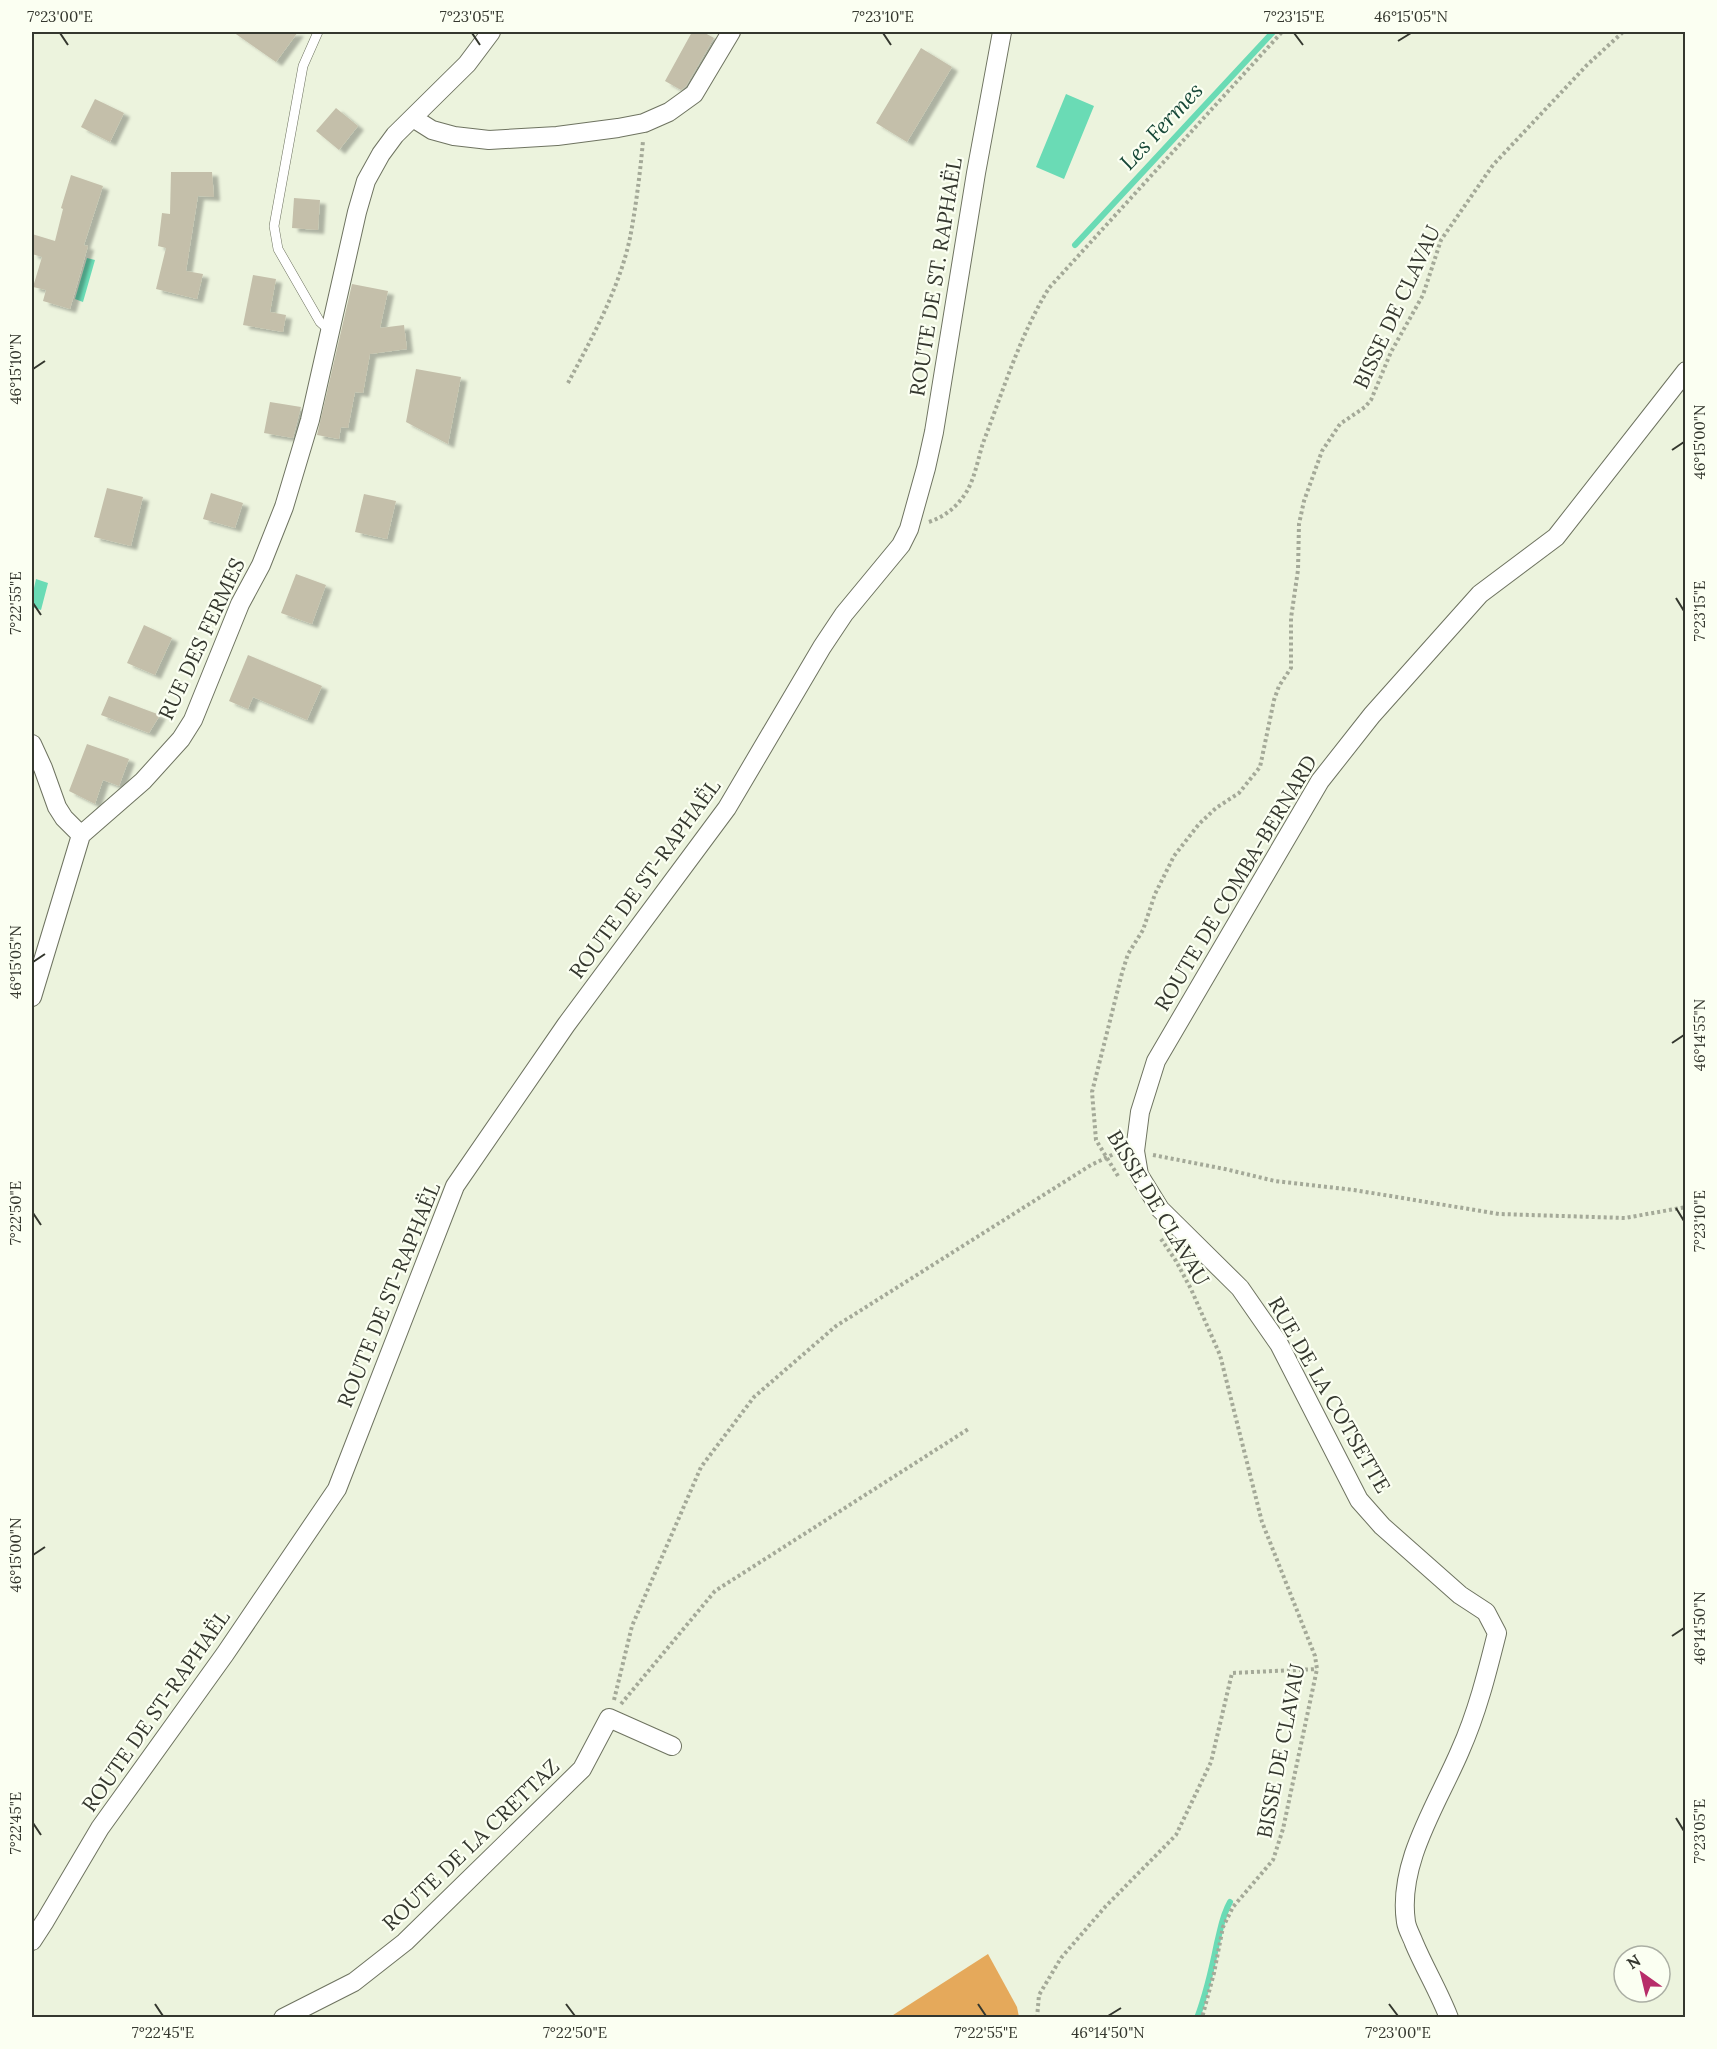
<svg xmlns="http://www.w3.org/2000/svg" width="1717" height="2049" font-family="Lora,serif">
<defs>
<filter id="shadow"><feDropShadow dx="6" dy="4" stdDeviation="1.5" flood-color="#0004"/></filter>
</defs>
<rect width="100%" height="100%" fill="#ecf3dd"/>
<!-- forest -->
<path fill="#e5a95b" d="M988,1954L1017,2007L1019,2017H890Z"/>
<!-- water -->
<path fill="#6adbb5" d="M1066,94L1094,106L1064,179L1036,167Z
M87,258L95,260L83,302L75,299Z
M36,579L48,583L41,610L32,607V597Z"/>
<g fill="none" stroke-linecap="round" stroke-linejoin="round">
<!-- stream -->
<path stroke="#6adbb5" stroke-width="6" d="M1075,245L1273,32
M1197,2018C1206,1994 1212,1968 1217,1943C1221,1928 1222,1916 1230,1902"/>
</g>
<!-- building -->
<path fill="#c4bfaa" filter="url(#shadow)" d="M233,32H298L276,62Z
M692,32H703L714,38L686,86L681,90L665,81Z
M921,48L952,67L907,142L876,123Z
M95,99L124,113L110,142L81,127Z
M336,108L358,126L339,150L316,131Z
M171,172H212L214,197L198,196L186,271L203,274L197,299L156,289L166,248L158,246L162,213L170,214Z
M71,175L103,186L84,245L88,246L70,309L43,301L46,290L33,287L42,257L32,254V234L55,241L63,209L61,208Z
M294,198L320,200L318,230L292,228Z
M253,275L276,279L270,312L286,315L283,332L243,325Z
M352,284L388,291L380,328L404,325L407,349L370,354L363,393L355,392L348,428L341,427L339,439L317,435Z
M416,369L461,377L448,444L406,422Z
M270,402L301,407L293,438L264,433Z
M107,488L143,497L131,546L94,537Z
M211,493L243,503L235,528L203,519Z
M364,494L396,501L387,539L355,532Z
M296,574L326,585L312,624L281,613Z
M144,625L172,638L155,675L127,663Z
M248,655L322,686L307,720L253,697L248,709L229,701Z
M109,696L160,715L149,733L101,715Z
M87,744L129,759L119,786L103,780L95,804L69,791Z"/>
<g fill="none" stroke-linecap="round" stroke-linejoin="round">
<!-- service casing -->
<g stroke="#6e7360" stroke-width="10">
<path id="service" d="M318,32L303,66L274,226L278,249L320,322L330,331"/>
</g>
<!-- minor casing -->
<g stroke="#6e7360" stroke-width="20">
<path id="minor" d="M413,118L432,130L454,136L489,140L557,136L618,128L644,123L669,112L694,94L731,32
M32,744L43,768L57,807L64,818L81,835
M32,997L81,835L143,781L181,739L193,720L240,604L261,565L284,507L310,420L357,212L366,181L381,154L395,135L467,64L491,32
M32,1941L45,1921L100,1828L225,1654L337,1489L455,1186L566,1025L727,808L822,647L844,614L901,545L909,529L926,468L934,432L976,173L1002,32
M283,2018L354,1982L405,1942L582,1769L609,1718L672,1746
M1449,2018C1439,1992 1425,1969 1414,1943C1412,1937 1407,1929 1406,1922C1397,1863 1438,1803 1460,1751C1477,1713 1487,1673 1497,1633L1486,1612L1460,1595L1382,1526L1359,1500L1279,1344L1240,1288L1160,1209L1139,1175L1135,1151L1140,1112L1156,1061L1320,781L1372,715L1480,594L1556,537L1686,371"/>
</g>
<!-- path -->
<path stroke="#a4a998" stroke-width="4" stroke-dasharray="3 3" stroke-linecap="butt" d="M568,383C592,338 619,289 630,238C636,206 640,174 643,141
M929,522C946,516 958,506 967,491C975,477 978,459 983,443C1003,391 1020,335 1049,288L1282,32
M1153,1155L1225,1169L1275,1181L1354,1190L1499,1214L1625,1218L1686,1207
M1118,1176L1096,1140L1092,1092L1122,973L1128,954L1143,930L1155,894L1174,856L1199,824L1216,808L1239,793L1260,767L1274,700L1279,686L1291,668V618L1298,570L1299,524L1304,501L1322,451L1340,424L1365,407L1371,400L1391,352L1423,295L1441,240L1493,165L1587,65L1623,32
M1161,1239L1176,1261L1191,1289L1220,1355L1262,1522L1315,1656L1317,1669L1283,1829L1273,1860L1233,1907L1223,1927L1214,1973L1202,2018
M614,1700L632,1626L701,1467L754,1397L836,1326L1091,1165L1116,1153
M621,1704L715,1591L970,1428
M1037,2018L1039,1995L1061,1958L1105,1907L1176,1835L1211,1762L1232,1673L1317,1669"/>
<!-- service -->
<use href="#service" stroke="#fff" stroke-width="9"/>
<!-- minor -->
<use href="#minor" stroke="#fff" stroke-width="18"/>
</g>
<!-- ticks -->
<path fill="none" stroke="#34372e" stroke-width="2" d="M60,33L68,45M472,33L480,45M883,33L891,45M1294,33L1303,45M1398,41L1411,33M33,369L45,361M1672,450L1684,442M1676,598L1684,611M33,603L41,615M33,962L45,954M1672,1043L1684,1035M1676,1208L1684,1221M33,1213L41,1225M33,1555L45,1547M1672,1636L1684,1628M1676,1818L1684,1831M33,1823L41,1835M155,2004L163,2016M566,2004L575,2016M978,2004L986,2016M1389,2004L1398,2016M1108,2016L1121,2008"/>
<g text-anchor="middle" stroke-width="4.5" stroke-linejoin="round" paint-order="stroke">
<!-- street labels -->
<g font-size="21" fill="#34372e" stroke="#fbfff2">
<text transform="translate(936 277) rotate(-81)" y="7">ROUTE DE ST. RAPHAËL</text>
<text transform="translate(1397 307) rotate(-65)" y="7">BISSE DE CLAVAU</text>
<text transform="translate(202 639) rotate(-65)" y="7">RUE DES FERMES</text>
<text transform="translate(645 879) rotate(-54)" y="7">ROUTE DE ST-RAPHAËL</text>
<text transform="translate(1236 883) rotate(-59)" y="7">ROUTE DE COMBA-BERNARD</text>
<text transform="translate(1158 1208) rotate(59)" y="7">BISSE DE CLAVAU</text>
<text transform="translate(389 1295) rotate(-68)" y="7">ROUTE DE ST-RAPHAËL</text>
<text transform="translate(1329 1395) rotate(60)" y="7">RUE DE LA COTSETTE</text>
<text transform="translate(156 1711) rotate(-55)" y="7">ROUTE DE ST-RAPHAËL</text>
<text transform="translate(1281 1751) rotate(-79)" y="7">BISSE DE CLAVAU</text>
<text transform="translate(471 1845) rotate(-44)" y="7">ROUTE DE LA CRETTAZ</text>
</g>
<!-- water labels -->
<g font-size="22" font-style="italic" fill="#164737" stroke="#fbfff2">
<text transform="translate(1161 126) rotate(-47)" y="8">Les Fermes</text>
</g>
</g>
<!-- border -->
<rect width="1717" height="2049" fill="none" stroke="#fbfff2" stroke-width="66"/>
<!-- north arrow -->
<g transform="translate(1642 1974) rotate(326)"><circle r="28" fill="#fbfff2" stroke="#abafa4" stroke-width="1.5"/>
<path d="M0-4.5L10 22L0 15L-10 22Z" fill="#b72d69"/>
<text y="-9" font-size="16" font-weight="bold" text-anchor="middle" fill="#34372e">N</text>
</g>
<rect x="33" y="33" width="1651" height="1983" fill="none" stroke="#34372e" stroke-width="2"/>
<g font-size="15" text-anchor="middle" fill="#34372e">
<text x="60" y="22">7°23'00"E</text>
<text x="472" y="22">7°23'05"E</text>
<text x="883" y="22">7°23'10"E</text>
<text x="1294" y="22">7°23'15"E</text>
<text x="1411" y="22">46°15'05"N</text>
<text transform="translate(16 369) rotate(-90)" y="5">46°15'10"N</text>
<text transform="translate(1700 442) rotate(-90)" y="5">46°15'00"N</text>
<text transform="translate(16 603) rotate(-90)" y="5">7°22'55"E</text>
<text transform="translate(1700 611) rotate(-90)" y="5">7°23'15"E</text>
<text transform="translate(16 962) rotate(-90)" y="5">46°15'05"N</text>
<text transform="translate(1700 1035) rotate(-90)" y="5">46°14'55"N</text>
<text transform="translate(16 1213) rotate(-90)" y="5">7°22'50"E</text>
<text transform="translate(1700 1221) rotate(-90)" y="5">7°23'10"E</text>
<text transform="translate(16 1555) rotate(-90)" y="5">46°15'00"N</text>
<text transform="translate(1700 1628) rotate(-90)" y="5">46°14'50"N</text>
<text transform="translate(16 1823) rotate(-90)" y="5">7°22'45"E</text>
<text transform="translate(1700 1831) rotate(-90)" y="5">7°23'05"E</text>
<text x="163" y="2038">7°22'45"E</text>
<text x="575" y="2038">7°22'50"E</text>
<text x="986" y="2038">7°22'55"E</text>
<text x="1108" y="2038">46°14'50"N</text>
<text x="1398" y="2038">7°23'00"E</text>
</g>
</svg>
